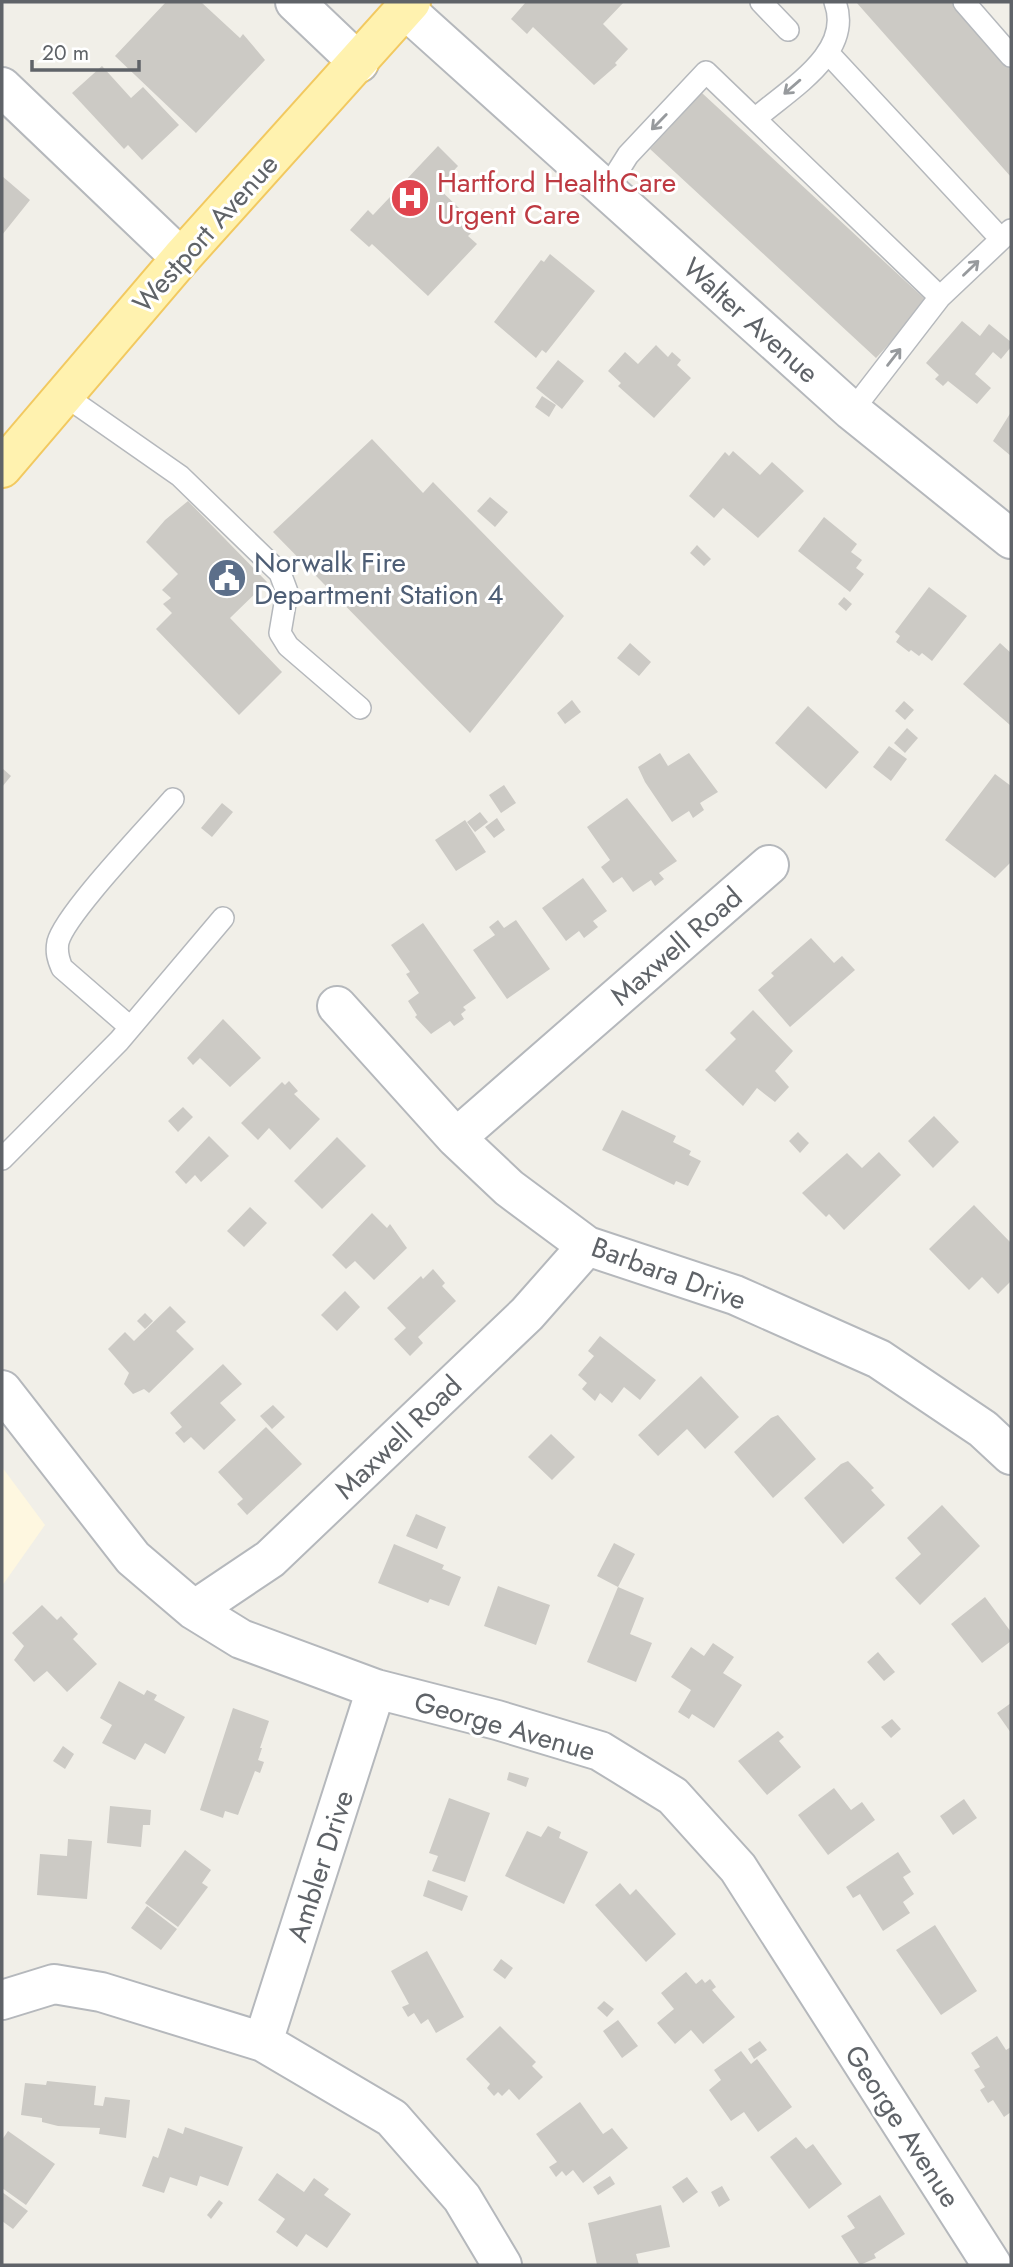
<svg xmlns="http://www.w3.org/2000/svg" width="1013" height="2267" font-family="Jost,sans-serif">
<rect width="100%" height="100%" fill="#f1efe8"/>
<!-- commercial -->
<path fill="#fef7e0" d="M2,1467L45,1525L2,1586Z"/>
<!-- building -->
<path fill="#cccac5" d="M166,2H201L240,38L243,34L265,60L196,133L115,56Z
M526,2H624L603,24L628,49L615,63L617,65L594,85L533,27L527,34L511,19Z
M856,2H957L1011,63V177Z
M102,66L131,98L143,87L179,125L142,160L128,145L124,149L72,93Z
M702,93L928,302L876,358L650,149Z
M438,146L458,166L438,188L478,226L468,236L477,244L428,296L372,244L369,247L350,230L368,210L373,215Z
M2,176L30,200L2,235Z
M550,254L595,291L546,353L542,350L536,358L494,322L541,260L544,262Z
M962,321L980,336L989,324L1011,342V347L1001,359L993,352L975,374L991,388L977,404L948,381L943,386L935,379L939,375L926,363Z
M656,345L668,357L672,352L681,360L677,365L691,378L654,418L618,386L621,383L608,371L625,352L638,364Z
M558,360L584,381L562,409L536,388Z
M542,396L556,405L549,417L535,407Z
M1011,412V456L993,441Z
M372,439L423,493L433,482L564,616L470,733L273,532Z
M733,451L760,475L772,462L804,491L758,538L723,508L714,518L689,496L725,452L729,456Z
M490,497L508,512L495,527L477,511Z
M188,501L267,582L230,618L282,672L239,715L156,629L172,613L163,604L171,598L162,590L178,574L146,542L165,520Z
M824,517L857,544L851,552L862,560L856,568L864,574L850,592L798,551Z
M697,545L711,559L704,566L690,553Z
M929,587L967,616L932,661L922,653L919,656L911,650L909,652L896,642L900,636L895,632Z
M844,597L852,604L846,611L838,604Z
M630,643L651,662L639,676L617,658Z
M1000,643L1011,653L1010,725L963,684Z
M572,700L581,712L565,724L557,713Z
M904,701L914,710L905,720L895,711Z
M808,706L859,752L826,789L775,743Z
M907,728L918,738L905,753L894,743Z
M889,746L907,759L891,781L873,767Z
M660,753L668,766L689,753L718,792L700,803L704,810L693,818L689,811L672,822L645,782L638,767Z
M2,768L11,776L2,787Z
M995,774L1011,786V862L995,878L945,840Z
M504,785L516,803L501,813L489,795Z
M627,798L677,861L659,873L664,879L655,886L651,880L633,892L622,877L613,883L601,867L610,860L587,827Z
M222,803L233,812L212,837L201,828Z
M480,812L488,822L475,832L467,822Z
M497,818L505,830L494,838L485,827Z
M465,820L486,852L456,871L435,840Z
M583,878L607,911L593,921L598,927L584,938L579,931L566,941L542,908Z
M498,920L504,928L516,920L550,969L507,999L473,950L495,935L489,927Z
M423,923L476,998L463,1007L466,1010L461,1014L464,1019L454,1026L450,1021L431,1034L415,1017L417,1015L408,1001L419,993L406,974L410,972L391,945Z
M811,938L834,963L842,956L855,970L790,1027L758,990L774,976L771,973Z
M753,1010L793,1051L775,1071L789,1087L775,1102L757,1088L743,1106L705,1070L736,1039L730,1033Z
M223,1019L261,1058L230,1087L200,1058L193,1065L187,1058Z
M289,1081L298,1091L294,1094L320,1119L290,1150L269,1128L258,1140L241,1123L282,1082L285,1085Z
M183,1107L193,1117L178,1132L168,1121Z
M622,1110L676,1136L673,1142L691,1151L689,1155L701,1161L688,1186L676,1181L674,1185L602,1150Z
M934,1116L959,1142L933,1168L908,1141Z
M798,1132L809,1143L800,1153L789,1141Z
M209,1136L229,1156L201,1182L195,1175L186,1184L175,1172Z
M337,1137L366,1166L322,1209L294,1181Z
M879,1152L901,1175L844,1230L829,1214L826,1217L802,1193L847,1153L862,1168Z
M974,1205L1011,1243V1281L998,1294L982,1277L969,1290L929,1249Z
M250,1207L267,1223L244,1247L227,1231Z
M372,1213L387,1228L390,1224L407,1248L374,1280L355,1261L346,1269L332,1255Z
M433,1269L445,1283L442,1286L456,1301L418,1337L423,1343L410,1356L394,1339L406,1328L387,1308L421,1276L423,1279Z
M345,1291L360,1307L337,1331L321,1315Z
M170,1306L186,1322L176,1331L194,1349L149,1393L144,1389L133,1394L124,1384L129,1373L108,1349L125,1332L134,1341Z
M145,1313L153,1321L145,1329L137,1321Z
M600,1336L656,1380L640,1400L624,1387L612,1403L600,1393L595,1401L582,1389L587,1383L578,1375L594,1356L588,1351Z
M223,1364L242,1384L220,1403L236,1420L204,1450L191,1437L184,1443L175,1433L182,1427L170,1413Z
M701,1376L739,1417L705,1449L687,1429L658,1456L638,1435Z
M273,1405L285,1417L272,1429L260,1416Z
M778,1415L816,1459L773,1498L734,1452L771,1418Z
M266,1427L302,1464L247,1515L237,1504L243,1499L218,1472Z
M551,1434L575,1457L552,1480L528,1457Z
M848,1461L874,1488L871,1490L885,1505L843,1544L804,1498L841,1464Z
M942,1505L980,1546L920,1605L895,1578L921,1554L907,1538Z
M416,1514L446,1527L437,1549L406,1536Z
M614,1543L635,1554L618,1587L597,1576Z
M394,1544L444,1565L442,1569L461,1577L449,1606L430,1599L428,1603L378,1583Z
M498,1586L550,1605L536,1645L484,1626Z
M618,1587L644,1598L630,1634L652,1643L636,1682L587,1662Z
M985,1597L1011,1632V1641L982,1663L951,1624Z
M42,1605L57,1620L61,1616L78,1634L73,1639L97,1664L67,1692L47,1671L34,1682L14,1660L24,1646L12,1633Z
M713,1643L734,1657L723,1673L742,1685L714,1728L692,1714L689,1719L678,1712L691,1690L671,1677L691,1647L704,1656Z
M878,1652L895,1672L884,1681L867,1662Z
M119,1681L144,1695L147,1690L157,1695L154,1700L185,1717L165,1754L145,1743L135,1760L102,1743L112,1725L100,1718Z
M1011,1703V1733L997,1713Z
M233,1708L269,1721L260,1748H262L258,1760L264,1762L260,1773L255,1771L238,1815L225,1811L223,1818L200,1810Z
M892,1719L901,1729L891,1738L881,1727Z
M778,1731L784,1737L779,1741L801,1767L767,1795L738,1761Z
M63,1746L74,1754L65,1769L53,1761Z
M509,1772L529,1778L526,1787L507,1780Z
M834,1788L851,1810L862,1802L875,1820L828,1855L798,1815Z
M449,1798L490,1813L465,1882L432,1871L438,1856L429,1853Z
M964,1799L977,1818L953,1835L940,1816Z
M110,1806L151,1810L150,1825H143L141,1847L107,1843Z
M548,1826L561,1832L559,1838L588,1852L564,1904L505,1876L527,1831L541,1837Z
M68,1839L92,1841L87,1899L37,1895L40,1854L67,1856Z
M185,1850L211,1870L202,1883L208,1887L178,1927L145,1903Z
M898,1852L911,1872L903,1877L914,1894L903,1902L910,1913L883,1931L860,1894L853,1898L846,1887Z
M428,1880L468,1896L462,1911L423,1896Z
M620,1883L630,1895L636,1889L676,1934L646,1962L595,1905Z
M147,1906L177,1929L161,1950L131,1928Z
M935,1925L977,1991L941,2015L896,1950Z
M427,1951L464,2017L436,2033L428,2019L421,2024L414,2013L408,2017L402,2007L409,2004L391,1971Z
M501,1959L513,1968L505,1979L493,1970Z
M686,1972L696,1984L702,1979L705,1983L710,1979L716,1987L712,1990L735,2017L703,2044L691,2030L675,2044L657,2023L674,2009L661,1993Z
M604,2001L614,2009L607,2017L597,2008Z
M618,2020L638,2046L622,2058L603,2031Z
M500,2026L536,2062L532,2066L543,2077L519,2100L509,2089L502,2096L498,2092L494,2096L487,2088L490,2084L466,2059Z
M997,2036L1006,2050L1011,2047V2112L1004,2117L993,2100L988,2103L980,2090L985,2087L974,2070L980,2067L971,2053Z
M760,2041L767,2050L754,2059L748,2049Z
M741,2051L751,2064L757,2059L792,2107L758,2132L744,2112L731,2121L709,2090L721,2080L714,2070Z
M47,2081L96,2086L94,2105L103,2106L105,2097L130,2100L126,2138L99,2134L100,2128L58,2126L42,2122V2118L21,2115L25,2083L46,2085Z
M580,2102L603,2134L612,2128L628,2148L583,2183L573,2170L566,2176L562,2171L556,2177L549,2167L557,2162L536,2134Z
M185,2127L243,2147L228,2186L200,2176L197,2186L170,2177L164,2193L142,2186L153,2156L158,2158L168,2128L183,2134Z
M8,2131L55,2164L26,2205L2,2188V2140Z
M796,2137L806,2149L813,2144L842,2184L809,2209L770,2157Z
M277,2173L304,2192L314,2178L329,2189L324,2195L351,2214L327,2248L306,2234L297,2247L276,2232L285,2219L258,2200Z
M610,2176L615,2184L598,2195L593,2187Z
M687,2177L698,2192L683,2203L672,2187Z
M722,2186L730,2200L719,2207L711,2192Z
M2,2192L28,2211L13,2229L2,2221Z
M880,2195L905,2234L874,2254L876,2258L860,2265L841,2236L855,2228L847,2216Z
M219,2200L223,2203L211,2219L207,2215Z
M661,2205L670,2247L636,2254L639,2265H597L588,2223Z"/>
<g fill="none" stroke-linecap="round" stroke-linejoin="round">
<!-- lane casing -->
<g stroke="#b5b8bc" stroke-width="24">
<path id="lane" d="M761,2L788,30
M964,2L1011,56
M829,54L1001,239
M755,119C789,89 854,53 835,2
M606,190L628,155L706,72L940,297
M64,395L180,476L280,573L287,592L280,633L288,646L360,708
M852,411L940,297L1011,230
M130,1027L62,968C58,959 56,952 58,942C65,914 150,826 173,799
M2,1159L119,1041L223,918"/>
</g>
<!-- street casing -->
<g stroke="#b5b8bc" stroke-width="42">
<path id="street" d="M295,2L359,63
M405,9L852,411L1011,539
M2,87L181,258
M337,1006L456,1138L509,1188L587,1246L735,1295L879,1359L983,1429L1011,1455
M456,1138L769,865
M2,1390L133,1558L194,1610L241,1639L376,1689L497,1720L600,1751L673,1796L738,1868L992,2265
M194,1610L270,1559L527,1314L587,1246
M2,2000L54,1984L101,1992L263,2042L392,2118L462,2198L502,2265
M263,2042L376,1689"/>
</g>
<!-- primary casing -->
<g stroke="#f2c960" stroke-width="42">
<path id="primary" d="M2,468L181,258L411,2"/>
</g>
<!-- lane -->
<use href="#lane" stroke="#fff" stroke-width="21"/>
<!-- street -->
<use href="#street" stroke="#fff" stroke-width="38"/>
<!-- primary -->
<use href="#primary" stroke="#fff2af" stroke-width="38"/>
</g>
<!-- one-way arrows -->
<defs><path id="oneway-shaft" d="M-6 0H5M1.5-3L5.5 0L1.5 3" fill="none" stroke-width="1.6" stroke-linecap="round" stroke-linejoin="round" transform="scale(1.75)"/></defs>
<g stroke="#979a9d">
<use href="#oneway-shaft" transform="translate(792 87) rotate(139)"/>
<use href="#oneway-shaft" transform="translate(659 122) rotate(134)"/>
<use href="#oneway-shaft" transform="translate(971 268) rotate(-44)"/>
<use href="#oneway-shaft" transform="translate(894 357) rotate(-52)"/>
</g>
<!-- icons -->
<defs>
<g id="hospital-disc" transform="scale(2.0125)"><circle r="9.5" fill="#e0444e" stroke="#fff"/><path d="M-5-5h3v3.5h4V-5h3V5h-3V1.5h-4V5h-3Z" fill="#fff"/></g>
<g id="civic-disc" transform="scale(2.0125)"><circle r="9.5" fill="#5c6f8a" stroke="#fff"/><path d="M-.6-6.5H3V-4.5H.6V-3L4-1V1h2V6H-6V1h2V-1L-.6-3ZM-1.2 2.5V6h2.4V2.5Z" fill="#fff"/></g>
</defs>
<g fill-rule="evenodd">
<use href="#hospital-disc" x="410" y="198"/>
<use href="#civic-disc" x="227" y="578"/>
</g>
<g text-anchor="middle" stroke-width="6" stroke-linejoin="round" paint-order="stroke">
<!-- health labels -->
<g font-size="28" fill="#be3a42" stroke="#fff" text-anchor="start">
<text x="437" y="192">Hartford HealthCare<tspan x="437" dy="32">Urgent Care</tspan></text>
</g>
<!-- street labels -->
<g font-size="28" fill="#5f6368" stroke="#fff">
<text transform="translate(205 233) rotate(-48)" y="10">Westport Avenue</text>
<text transform="translate(751 320) rotate(42)" y="10">Walter Avenue</text>
<text transform="translate(676 946) rotate(-41)" y="10">Maxwell Road</text>
<text transform="translate(669 1273) rotate(20)" y="10">Barbara Drive</text>
<text transform="translate(398 1437) rotate(-44)" y="10">Maxwell Road</text>
<text transform="translate(505 1726) rotate(16)" y="10">George Avenue</text>
<text transform="translate(320 1866) rotate(-72)" y="10">Ambler Drive</text>
<text transform="translate(903 2126) rotate(57)" y="10">George Avenue</text>
</g>
<!-- service labels -->
<g font-size="28" fill="#4e5e75" stroke="#fff" text-anchor="start">
<text x="254" y="572">Norwalk Fire<tspan x="254" dy="32">Department Station 4</tspan></text>
</g>
</g>
<!-- border -->
<rect width="1013" height="2267" fill="none" stroke="#5f6368" stroke-width="7"/>
<!-- scale -->
<path d="M32 60v10h107v-10" fill="none" stroke="#5f6368" stroke-width="3.5"/>
<text x="42" y="60" font-size="21" fill="#5f6368" stroke="#ffffff" stroke-width="5" paint-order="stroke">20 m</text>
</svg>
